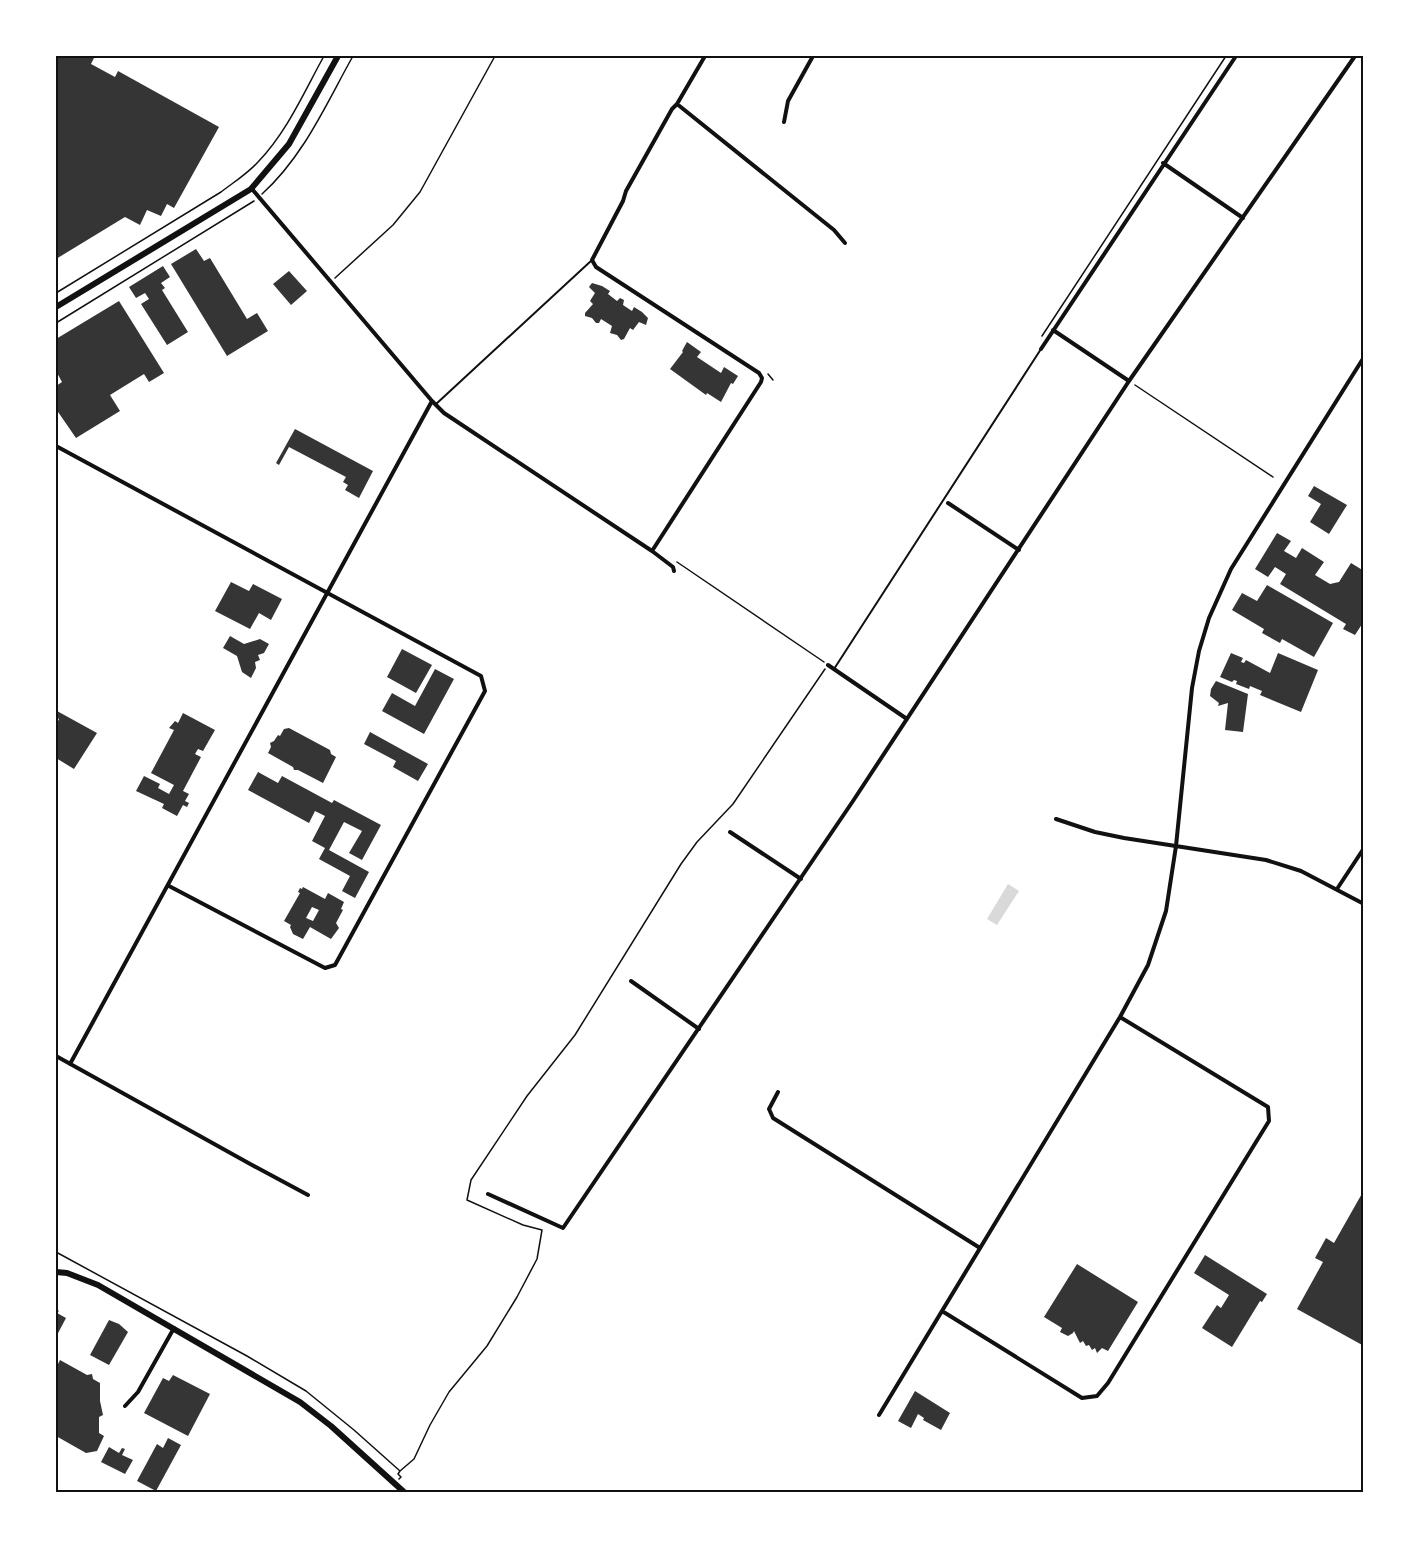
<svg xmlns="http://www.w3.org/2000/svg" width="1419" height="1548" font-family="'Varela Round',sans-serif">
<rect width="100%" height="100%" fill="#fff"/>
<!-- water -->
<path fill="#d9d9d9" d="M1008,884L1019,891L997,925L987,919Z"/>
<!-- building -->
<path fill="#353535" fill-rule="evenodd" d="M56,56H89L94,58L91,64L115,77L118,71L219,127L174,208L167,204L161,216L147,210L140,225L125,217L56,259Z
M196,249L204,261L210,258L247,319L257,313L268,331L227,356L171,264Z
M163,266L170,277L161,283L165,288L162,290L188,332L167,345L141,304L149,299L145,293L136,298L129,287Z
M289,271L307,291L291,305L273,284Z
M592,283L602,286L610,291L608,294L617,301L620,298L624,300L623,305L632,311L634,307L642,312L648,318L646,325L639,322L633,330L630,328L624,339L621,340L617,335L610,333L612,326L601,319L599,323H596L592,318L585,316V313L593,304L590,301L595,293L589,287Z
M119,301L164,373L149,382L144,374L110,395L120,411L76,438L56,409V386L62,382L56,371V339Z
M687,342L701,352L697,357L721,373L724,367L738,376L733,384L731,383L721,402L707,393L706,395L670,369L683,352L682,351Z
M295,429L373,471L359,498L345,490L348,485L343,482L346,477L289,447L279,465L276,463Z
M1314,486L1347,505L1329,534L1310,522L1321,504L1308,496Z
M1277,533L1291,541L1284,551L1296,558L1302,548L1324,562L1315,575L1330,584L1339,582L1351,563L1364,571V621L1355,635L1343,629L1346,624L1280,584L1286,574L1275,567L1268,577L1255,569Z
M231,582L249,591L253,584L282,599L271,620L259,613L250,629L215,611Z
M1267,585L1333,623L1314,657L1282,639L1280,643L1262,633L1264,629L1232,610L1242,593L1257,601Z
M230,636L244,644L260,639L269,644L264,653L258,655L260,660L255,662L256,668L251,678L242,672L237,656L223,648Z
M402,649L432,665L416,693L387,677Z
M1231,653L1243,658L1241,662L1244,663L1246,660L1270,673L1278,653L1318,670L1301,712L1260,695L1262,691L1250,686L1249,689L1236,684L1237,681L1234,680L1232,682L1220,677Z
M435,669L454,679L424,734L382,711L392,693L415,706Z
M1216,681L1248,694L1243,732L1225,730L1228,703L1218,706L1219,703L1210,696L1211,689Z
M57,711L97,733L74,769L56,758V725L59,719L56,717Z
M183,713L215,730L203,751L198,749L195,754L201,757L183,791L189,794L185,801L189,803L187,807L183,805L177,816L162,808L164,804L136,791L144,776L160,784L158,788L169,794L174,785L151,773L174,730L169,728L175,721L178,723Z
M289,728L330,750L331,754L336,757L323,783L298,770H294L293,767L268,753L271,747L270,743L274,741L278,735L280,736L284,729Z
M370,732L428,764L418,781L393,767L396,761L364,744Z
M258,772L278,783L282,776L332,803L334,800L381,825L362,860L349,853L362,831L344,822L329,850L369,872L355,898L342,891L350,876L319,859L325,848L312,841L325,816L315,811L309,823L248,790Z
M303,887L325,899L328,893L344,902L341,909L343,910L336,923L339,928L331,939L310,927L303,939L293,934L290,927L291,925L284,921L300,893L298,892L300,888L302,889ZM312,907L319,910L313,921L306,918Z
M1364,1190V1346L1297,1309L1323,1262L1315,1258L1326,1238L1334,1243Z
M1205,1255L1267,1294L1262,1302L1260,1301L1232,1347L1202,1328L1217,1305L1221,1308L1229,1295L1194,1273Z
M1077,1264L1138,1302L1108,1351L1102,1348L1097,1353L1095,1348L1092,1350L1089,1345L1086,1346L1083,1341L1080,1343L1074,1331L1073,1333L1068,1336L1060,1332L1062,1328L1044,1317Z
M56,1309L59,1311L57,1313L66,1318L56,1337Z
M109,1320L119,1324L128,1332L109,1365L90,1355Z
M60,1360L87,1375L92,1374L93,1379L100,1383V1401L103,1415L99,1417V1433L104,1436L97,1451L86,1453L56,1436V1363L58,1364Z
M173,1375L210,1394L188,1436L144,1413L163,1378L169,1381Z
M915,1391L950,1413L941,1430L923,1420L924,1418L918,1414L911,1428L898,1421Z
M168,1438L181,1445L156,1491L137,1481L157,1444L163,1448Z
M109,1447L119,1453L122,1448L125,1449L122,1455L133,1460L125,1474L101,1462Z"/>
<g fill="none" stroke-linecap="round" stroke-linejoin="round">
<!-- path -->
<path stroke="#111" stroke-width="1.5" d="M262,194C304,156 326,104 353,56
M335,278L393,225L420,192L495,56
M56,293L221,192C234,182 247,174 258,162C287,132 304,92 324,56
M56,323L254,201
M1042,336L1226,56
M768,374L773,380
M1135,385L1273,477
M677,562L824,662
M56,1252L247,1356L306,1391L354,1430L400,1471L398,1474L401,1477L399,1479
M400,1471L414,1459L430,1425L449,1392L487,1346L517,1297L537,1259L542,1230L523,1225L467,1200L471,1180L527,1096L575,1035L681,864L697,842L733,804L825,669"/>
<!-- service -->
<path stroke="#111" stroke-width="2" d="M435,405L592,260
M834,669L1041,349"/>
<!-- minor -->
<path stroke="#111" stroke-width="4" d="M677,104L834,230L845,243
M784,122L788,101L813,56
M1163,163L1243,218
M252,189L432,401L444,413L652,551L673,567L674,571
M1053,330L1129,381
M1041,349L1236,56
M56,446L481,676L485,691L335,965L325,968L169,886
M948,503L1019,550
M652,551L761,382L762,378L759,373L596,267L592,260L623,201L626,191L672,109L677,104L705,56
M828,665L907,719
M1056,819L1095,832L1124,838L1266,860L1301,871L1364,904
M730,832L801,879
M1337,889L1364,848
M631,981L699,1029
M56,1056L252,1165L308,1195
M70,1064L432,401
M778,1092L769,1109L773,1118L980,1248
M488,1194L563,1228L853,801L1129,381L1355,56
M942,1311L1082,1398L1097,1396L1108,1383L1256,1142L1269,1121L1268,1107L1120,1017
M125,1406L138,1392L174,1328
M879,1415L1120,1017L1148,965L1166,911L1176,846L1192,688L1199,651L1209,618L1231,569L1364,357"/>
<!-- secondary -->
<path stroke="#111" stroke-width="6" d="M56,307L251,189L289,144L338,56
M56,1272L67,1273L98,1285L300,1402L331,1426L404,1492"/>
</g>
<!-- border -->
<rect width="1419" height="1548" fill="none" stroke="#ffffff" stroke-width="114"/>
<rect x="57" y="57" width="1305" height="1434" fill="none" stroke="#111" stroke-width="2"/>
</svg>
